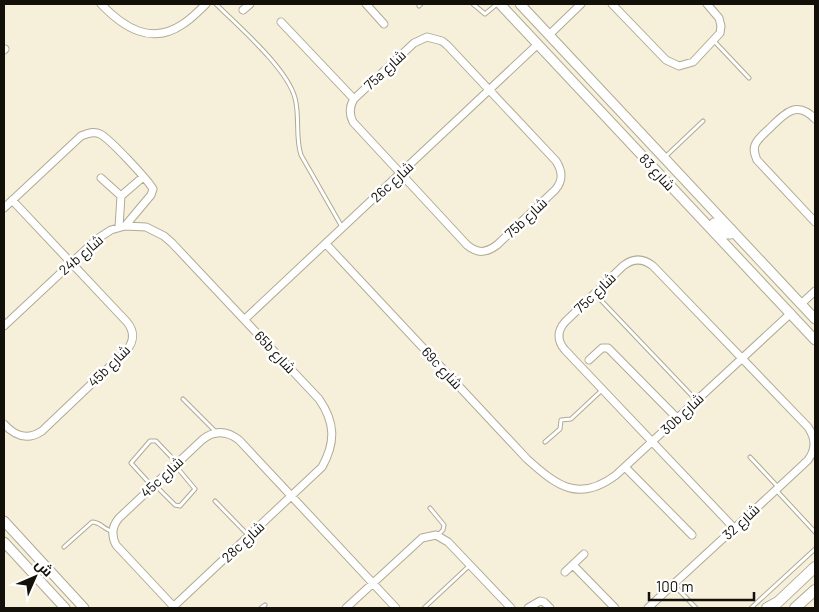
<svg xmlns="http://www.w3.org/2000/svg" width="819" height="612" font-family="Barlow,Cairo,sans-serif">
<rect width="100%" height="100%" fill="#f6f0da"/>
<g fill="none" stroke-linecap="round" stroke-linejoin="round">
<!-- service casing -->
<g stroke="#b0aa95" stroke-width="5">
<path id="service" d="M216,4C239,27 287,68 295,98C300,116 295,137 301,155L342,227
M473,4L485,14L497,4
M419,6L421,4
M714,41L749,78
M665,157L703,121
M595,294L696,400
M183,399L216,432
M545,442L560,429L561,420L571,419L602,390
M750,457L778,487
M155,485L175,505L180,506L195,489L175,465
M152,486L131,463L150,441H156L177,463
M776,490L815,532
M215,501L249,536
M430,508L444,525L443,530L438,535
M64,547L92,522C101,522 104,530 112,531
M674,585L696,608
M261,608L265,605
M424,608L469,566
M751,608L815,549"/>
</g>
<!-- minor casing -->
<g stroke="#b0aa95" stroke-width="9">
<path id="minor" d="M101,4C123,27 151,46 183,24C191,19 199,11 206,4
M366,4L384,24
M612,4L666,60L679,66L693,62L720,33L721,26L719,18L707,4
M243,10L250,4
M281,22L354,99
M549,35L581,4
M427,37L442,41L447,45L556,161C563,172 563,181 555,190L497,245C486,253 478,254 467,245L353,122C349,114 349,107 354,99L414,43Z
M4,50L5,49
M815,119C797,100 785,113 770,128C765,133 758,138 755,145C753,151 755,155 757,160L815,222
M101,178L121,196L143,177
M4,208L81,136C88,133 94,131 100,134C109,138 148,180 153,189L151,195L125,226
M119,227L121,196
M326,244L527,459C557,486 579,503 616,475L791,313
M801,304L815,291
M245,319L538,44
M4,326L97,239L111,230L125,226L146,227L164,236L172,243L319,399C335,422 336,442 322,467L172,608
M589,360L602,348H608L677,418
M4,424C15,436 27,441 42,431L126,351C134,342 135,332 127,322L12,200
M625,467L692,535
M573,565L615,608
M565,572L584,554
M175,608L116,545C111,535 112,526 119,518L202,440C214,430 226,430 239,440L396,608
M346,608L422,538L436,535L448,542L511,608
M528,608L540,601L544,602L550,608
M648,608C701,558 755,510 808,460C816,449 816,439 808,427L653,266C643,258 633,258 623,266L565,322C557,331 557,341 565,350L734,528"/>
</g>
<!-- tertiary casing -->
<g stroke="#b0aa95" stroke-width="11">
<path id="tertiary" d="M500,4L815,340
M520,4L815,319
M714,223L725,234H730L731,229
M4,521L84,608
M4,542L65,608"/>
</g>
<!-- secondary casing -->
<g stroke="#b0aa95" stroke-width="12">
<path id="secondary" d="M767,608L778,602L815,567
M795,608L815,590"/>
</g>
<!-- service -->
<use href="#service" stroke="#fff" stroke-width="3"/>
<!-- minor -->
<use href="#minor" stroke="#fff" stroke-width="7"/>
<!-- tertiary -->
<use href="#tertiary" stroke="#fff" stroke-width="9"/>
<!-- secondary -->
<use href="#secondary" stroke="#fff" stroke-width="10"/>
</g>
<g text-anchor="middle" stroke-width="5" stroke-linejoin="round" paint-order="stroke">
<!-- street labels -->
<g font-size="14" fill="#131009" stroke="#fff">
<text transform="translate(385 70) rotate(-43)" y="5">75a شارع</text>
<text transform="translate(657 172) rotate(47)" y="5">شارع 83</text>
<text transform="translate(392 182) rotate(-43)" y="5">26c شارع</text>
<text transform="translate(526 218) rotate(-43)" y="5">75b شارع</text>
<text transform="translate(81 255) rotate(-41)" y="5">24b شارع</text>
<text transform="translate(595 293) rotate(-44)" y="5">75c شارع</text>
<text transform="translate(275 352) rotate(47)" y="5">65b شارع</text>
<text transform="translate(109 366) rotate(-45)" y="5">45b شارع</text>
<text transform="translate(442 368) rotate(47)" y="5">69c شارع</text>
<text transform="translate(682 414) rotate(-43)" y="5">30b شارع</text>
<text transform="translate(162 477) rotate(-43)" y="5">45c شارع</text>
<text transform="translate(741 522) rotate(-43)" y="5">شارع 32</text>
<text transform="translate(243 542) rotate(-43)" y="5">28c شارع</text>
</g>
</g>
<!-- border -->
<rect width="819" height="612" fill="none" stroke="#131009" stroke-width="10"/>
<!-- north arrow -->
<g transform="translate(35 577) rotate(45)" stroke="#ffffff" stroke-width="4" paint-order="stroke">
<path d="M0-4L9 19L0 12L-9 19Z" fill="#131009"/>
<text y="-8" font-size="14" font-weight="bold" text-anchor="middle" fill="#131009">ش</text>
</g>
<!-- scale -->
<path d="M649 592v8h105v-8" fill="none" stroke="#131009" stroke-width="2.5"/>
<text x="656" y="592" font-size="15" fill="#131009" stroke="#ffffff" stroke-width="4" paint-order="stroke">100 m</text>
</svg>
